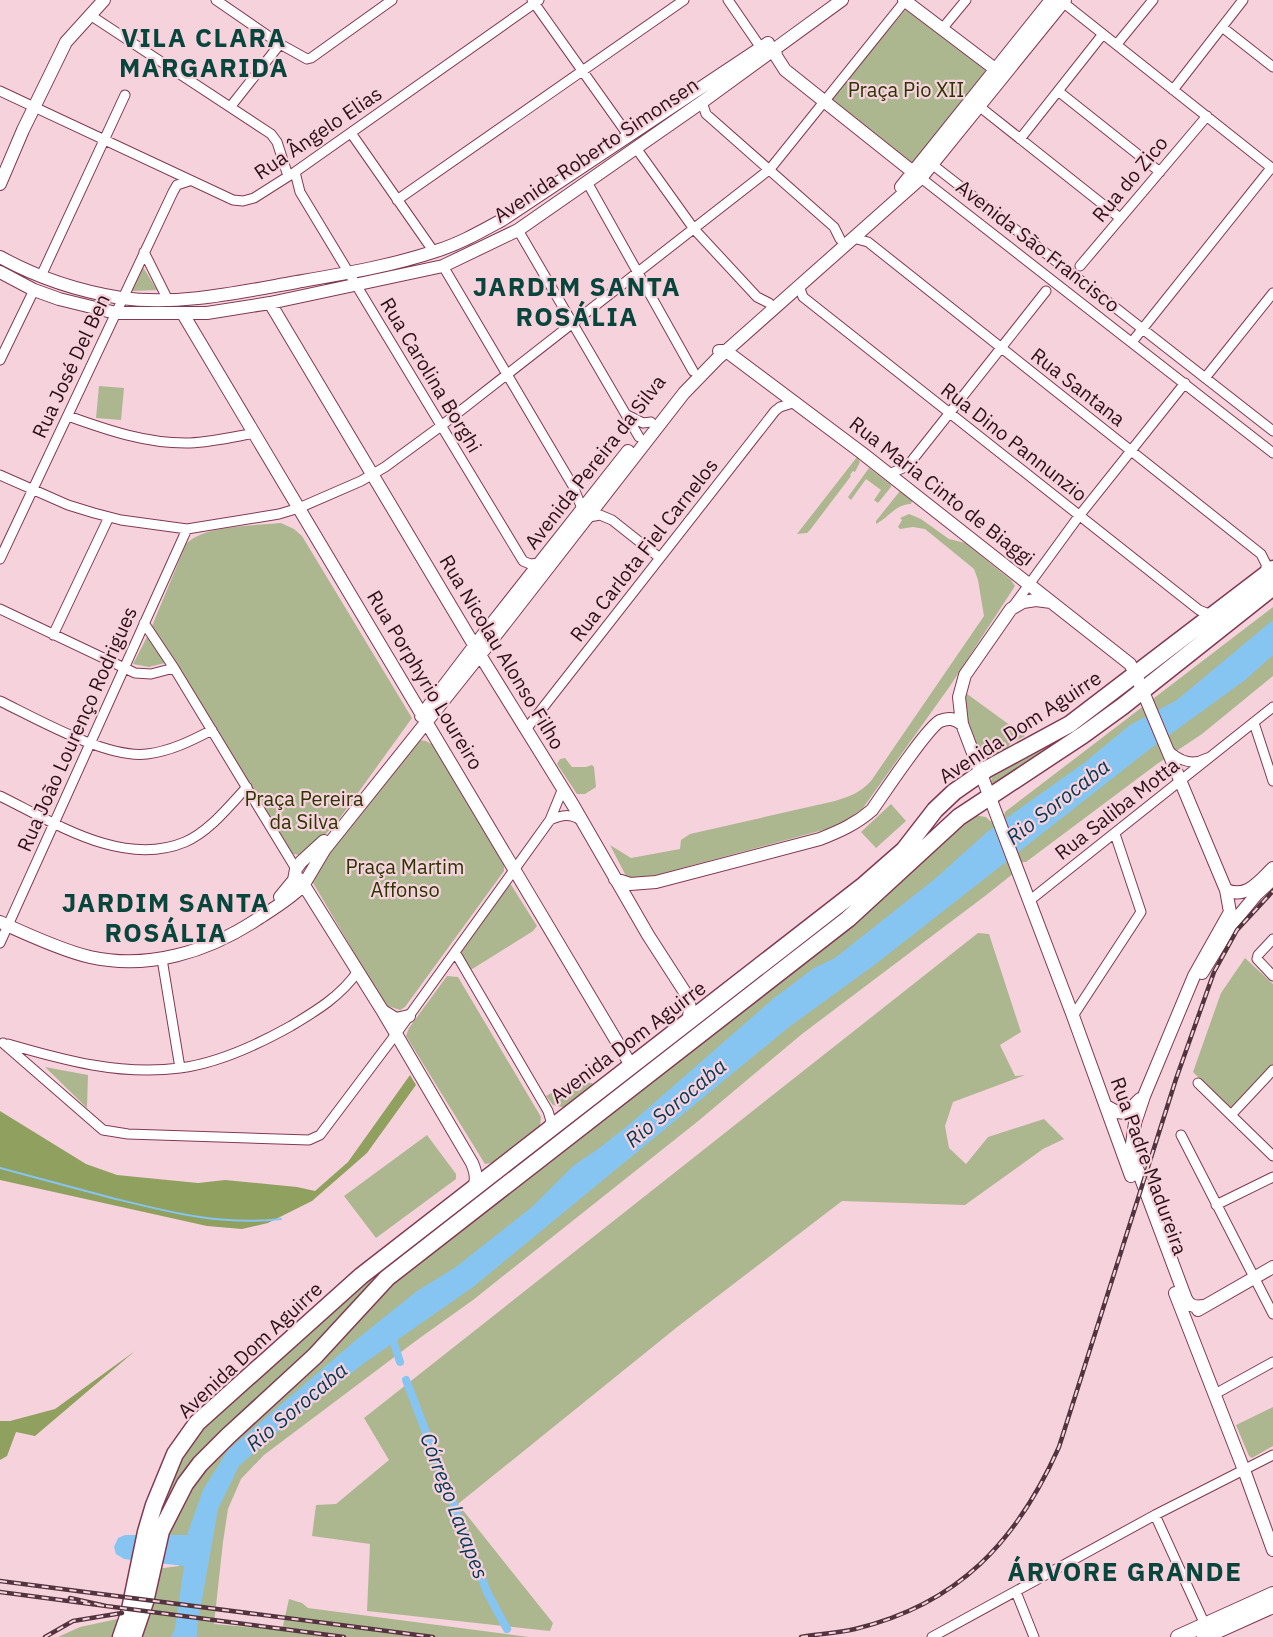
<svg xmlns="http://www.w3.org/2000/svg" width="1273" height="1637" font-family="'IBM Plex Sans',sans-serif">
<rect width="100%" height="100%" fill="#f6d3dc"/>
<!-- green -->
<path fill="#acb790" d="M907,8L988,71L913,165L830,100Z
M143,267L157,290L131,291Z
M99,386L124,388L121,420L96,418Z
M857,457L860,462L855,472L853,471L850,475L851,476L810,530L807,533L797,534Z
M869,468L891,485V487L878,503L874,500L881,490L866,479L851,500L848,497Z
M900,491L912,501L911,504C896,504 888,518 876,524V521Z
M909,514L921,519L949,539L965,543L1011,580L1015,586L950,686L863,808L847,820L827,829L641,879H632L626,876L610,845L631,858L680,849L681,840L690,834L835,801C850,796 860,793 871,781L984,616L978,580L974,569L925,529L913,527L900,529L898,527L902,520L900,518Z
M281,523L294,529L302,536L412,718L337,822L305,856L293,854L152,626L186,544C204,525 254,526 281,523Z
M1273,607V676L1202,734L1157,764L1026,862H1023L1014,873L985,896L802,1034L697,1122L473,1300L417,1340L264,1455L241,1479L228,1509L223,1542L214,1624L282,1630L289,1599L302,1603L308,1608L529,1637H142L156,1569L179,1566L184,1535H164L192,1481L377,1296L974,815L986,817L990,821L1004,816L1005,812Z
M149,633L165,663L149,667L133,664Z
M963,691L1025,736L1010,744L1007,749L982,760L965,717Z
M1119,696L1111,710L993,787L989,782L992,779L990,774Z
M419,740L426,741L433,745L504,863V871L405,1007L400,1010L388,1006L382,1000L312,881L314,871Z
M565,758L572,767H586L592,765L594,767L596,787L585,794H577L557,764L560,759Z
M891,804L906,821L876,848L861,832Z
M508,880L537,926L533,931L469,971L457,952Z
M978,933L989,934L1021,1032L1000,1045L1015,1076L1025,1075L953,1102L945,1126L949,1148L966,1164L988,1137L1044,1119L1064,1139L1043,1149L965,1205L842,1201L676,1328L458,1504L553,1623L550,1631L367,1611L370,1544L312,1536L316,1505L336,1504L389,1460L364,1418Z
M1245,958L1273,984V1065L1231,1110L1193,1072L1221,993Z
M447,976L458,977L541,1117L540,1126L492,1163L485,1164L406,1036L409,1028Z
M45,1067L88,1075L87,1108Z
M626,1080L222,1434L161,1521L156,1511L178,1460L205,1423L326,1312Z
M571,1082L592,1083L594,1086L566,1108L553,1105L546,1096Z
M427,1135L456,1174V1179L376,1238L344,1196Z
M1273,1407V1446L1252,1458L1249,1456L1236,1425Z
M122,1618L115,1637H58L80,1627Z"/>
<!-- forest -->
<path fill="#90a05f" d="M410,1075L416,1085L367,1153L312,1201L268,1223L242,1229L207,1226L0,1180V1111L86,1164L117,1175L198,1183L225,1180L297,1187L315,1191L348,1162Z
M135,1351L35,1436L16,1432L7,1456L0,1460V1421H10L55,1409Z"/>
<!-- water -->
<path fill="#86c5f2" d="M1273,620V655L1245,680L1146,752L877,963L789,1027L473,1287L363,1364L283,1427L239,1466L218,1509L197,1628V1637H171L175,1629L184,1566L124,1559L116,1554L114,1547L118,1538L125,1535H187L203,1490L228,1450L356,1340L417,1291L456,1267L532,1207L573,1166L598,1149L630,1124L773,999L814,968L835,958L936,878L987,832L1084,763L1130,725L1177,700Z"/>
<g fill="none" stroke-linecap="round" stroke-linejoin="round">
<!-- stream -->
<path stroke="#86c5f2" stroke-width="2" d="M0,1168C37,1178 75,1188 112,1198C169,1212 221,1226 281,1219"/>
<!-- canal -->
<path stroke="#86c5f2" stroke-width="8" d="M391,1334L400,1362
M406,1380L487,1592L507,1629"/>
<!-- street casing -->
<g stroke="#823953" stroke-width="11">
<path id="street" d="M216,0L280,44L307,59L311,58L392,0
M532,0L628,135
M728,0L761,48
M1060,0L1273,169
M90,15L271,134L277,142L288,176
M1222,27L1273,67
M942,29L966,0
M1117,44L1153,0
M1173,90L1243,0
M0,91L233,200L243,201L254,198L295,172L539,0
M1058,91L1160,172
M702,102L706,114L834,227L840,239
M231,106L280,44
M980,107L1120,218
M351,133L434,252
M1020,139L1103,34
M636,148L694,229L757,297L769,303
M933,165L1273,431
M295,172L300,192L523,561L530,564L540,563
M921,178L1273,453
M587,182L693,371
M397,200L684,0
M518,230L639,437
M853,238L868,242L1261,554L1266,564V575
M144,252L168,300
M443,266L573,486L583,511
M1080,266L1207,116
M41,276L125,95
M799,286L803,297L1199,610L1209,614L1214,613
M1132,342L1271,168
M0,360L34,290
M1205,378L1273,293
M627,415L643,423L651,422
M68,416C107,430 147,444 190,443C212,442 233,437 255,433
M889,474L903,468L910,463L1046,291
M0,475L68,505L94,513L121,520L187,529L279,514L299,508L361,481L385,467L441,426L770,169L905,1
M589,517L600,515L612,520L660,558
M0,559L173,192L177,185L189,181
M1014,605L1079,516L1185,383
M0,609L135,673L151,674L174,668
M144,623L174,668L296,869
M53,635L109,517
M0,701C37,719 107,759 147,754C171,751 191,741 212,730
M1254,723L1273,781
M527,728L775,411L780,407L796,402
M1168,750C1180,761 1192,766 1207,758
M0,796C55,823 123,868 185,842C210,831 229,806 247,787
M550,820C562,815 570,813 582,821
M1029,901L1273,707
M1273,939L1258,955L1257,959L1273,976
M0,943L187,529
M455,952L548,1111L551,1121L547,1130
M162,959L180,1068
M1073,1016L1141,912L1115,834
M3,1043L103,1130L128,1134L309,1140L320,1135L396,1034L550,820L563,788
M8,1044C63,1060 121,1076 180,1068C219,1063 257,1045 291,1026C316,1011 341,996 358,971
M1198,1083L1273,1156
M1231,1115L1273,1070
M1181,1135L1273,1314
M1216,1205L1273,1177
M1215,1394L1273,1362
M1155,1515L1207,1629
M1016,1592L1034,1637
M932,1637L1155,1515L1273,1455"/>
</g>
<!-- secondary casing -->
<g stroke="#823953" stroke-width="14">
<path id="secondary" d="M904,0L995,69
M775,48L776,56L785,70L918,176
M0,184L23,130L66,42L104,0
M901,187L1051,0
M0,257C38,278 78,291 121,298C179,306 240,292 297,282C343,274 391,266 436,251C459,244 480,232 502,220L768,43
M0,272L34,290L59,299L116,313H207L270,303L443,266L518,230L702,102L842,0
M270,303L480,655L573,805L648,935L688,997L690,1009L688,1023
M183,314L632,1067
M719,351H726L862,453L1130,664L1136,675L1226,890L1230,912L1194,976L1144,1096L1135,1123L1132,1144L1134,1160L1186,1299C1190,1307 1196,1307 1204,1306
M1051,602L1036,600L1023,602L1011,609L965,675L959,697L962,724L1073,1016L1131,1176
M421,716L475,645L628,451
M300,879L382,1010L472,1163C476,1172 478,1181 473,1190
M615,879L630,884L656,882L820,839C840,831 856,824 872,810C884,793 927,728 940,721C949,717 955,719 962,724
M1226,890C1247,899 1259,881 1273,868
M280,897L294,880L296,869L301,862L324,841
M0,922C26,934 63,951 90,957C148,970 207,952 256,920C268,912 295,896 304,884C311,873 318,860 325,849L492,640L684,393L717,359L921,178L1065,0
M1202,973L1232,924L1256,895L1273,879
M383,1011L396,1019L409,1016
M1106,1106L1117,1112L1126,1113L1140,1099
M1175,1293L1244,1470L1273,1550
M1198,1310L1273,1267"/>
</g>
<!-- primary casing -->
<g stroke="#823953" stroke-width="16">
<path id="primary" d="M1178,1637L1273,1594
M1204,1637L1273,1606"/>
</g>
<!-- highway casing -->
<g stroke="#823953" stroke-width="19">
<path id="highway" d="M121,1637L129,1614L146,1532L154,1505L175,1454L197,1423L361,1276L864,885L904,850L935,810L954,792L987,769L1070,724L1273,569
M133,1637L145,1602L161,1531L185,1484L200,1464L228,1436L315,1356L387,1278L848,919L959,817L1083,735L1123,706L1273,587"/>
</g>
<!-- street -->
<use href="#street" stroke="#fff" stroke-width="9"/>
<!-- secondary -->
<use href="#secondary" stroke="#fff" stroke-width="12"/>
<!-- primary -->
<use href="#primary" stroke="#fff" stroke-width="14"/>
<!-- highway -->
<use href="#highway" stroke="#fff" stroke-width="16"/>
<!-- rail casing -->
<g stroke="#53343e" stroke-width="4.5">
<path id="rail" d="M0,1581L433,1637
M0,1592L106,1606L70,1598
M106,1606L344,1637
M45,1637L73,1621L122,1613
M801,1637C819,1634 838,1633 855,1629C959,1604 1017,1541 1059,1447L1176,1079L1214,972L1237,930L1273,891"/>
</g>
<!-- rail -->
<use href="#rail" stroke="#f6d3dc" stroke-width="2" stroke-dasharray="7" stroke-linecap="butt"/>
</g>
<g text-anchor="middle" stroke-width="4.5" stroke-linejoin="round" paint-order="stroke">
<!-- park labels -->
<g font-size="20" fill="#2c3501" stroke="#f6d3dc">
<text x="906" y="97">Praça Pio XII</text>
<text x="304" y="806">Praça Pereira<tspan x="304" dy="23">da Silva</tspan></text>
<text x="405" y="874">Praça Martim<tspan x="405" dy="23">Affonso</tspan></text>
</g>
<!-- street labels -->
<g font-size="20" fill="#2e101a" stroke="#f6d3dc">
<text transform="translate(318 133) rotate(-34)" y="7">Rua Ângelo Elias</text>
<text transform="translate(596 150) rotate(-34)" y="7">Avenida Roberto Simonsen</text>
<text transform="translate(1130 179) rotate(-50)" y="7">Rua do Zico</text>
<text transform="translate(1038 246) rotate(38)" y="7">Avenida São Francisco</text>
<text transform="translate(71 366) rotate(-65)" y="7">Rua José Del Ben</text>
<text transform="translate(431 375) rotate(59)" y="7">Rua Carolina Borghi</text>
<text transform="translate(1078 387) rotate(38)" y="7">Rua Santana</text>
<text transform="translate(1014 442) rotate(38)" y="7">Rua Dino Pannunzio</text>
<text transform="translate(595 462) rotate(-52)" y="7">Avenida Pereira da Silva</text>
<text transform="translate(942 491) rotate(38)" y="7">Rua Maria Cinto de Biaggi</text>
<text transform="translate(644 550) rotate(-52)" y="7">Rua Carlota Fiel Carnelos</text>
<text transform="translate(502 652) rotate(59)" y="7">Rua Nicolau Alonso Filho</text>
<text transform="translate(425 680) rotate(59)" y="7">Rua Porphyrio Loureiro</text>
<text transform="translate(1020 727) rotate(-33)" y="7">Avenida Dom Aguirre</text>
<text transform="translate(77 729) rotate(-66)" y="7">Rua João Lourenço Rodrigues</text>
<text transform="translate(1117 809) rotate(-38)" y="7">Rua Saliba Motta</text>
<text transform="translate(628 1042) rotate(-37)" y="7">Avenida Dom Aguirre</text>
<text transform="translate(1149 1166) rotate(70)" y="7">Rua Padre Madureira</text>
<text transform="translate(250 1350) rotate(-43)" y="7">Avenida Dom Aguirre</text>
</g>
<!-- water labels -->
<g font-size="21" font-style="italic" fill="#033855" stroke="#f6d3dc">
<text transform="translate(1058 802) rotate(-38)" y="7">Rio Sorocaba</text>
<text transform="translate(676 1103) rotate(-40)" y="7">Rio Sorocaba</text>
<text transform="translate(297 1407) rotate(-40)" y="7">Rio Sorocaba</text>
<text transform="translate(454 1506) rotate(69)" y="7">Córrego Lavapes</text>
</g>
<!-- district labels -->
<g font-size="26" font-weight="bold" letter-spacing="1.5" fill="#08453c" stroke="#f6d3dc">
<text x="204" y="47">VILA CLARA<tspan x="204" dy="30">MARGARIDA</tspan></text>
<text x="577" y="296">JARDIM SANTA<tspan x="577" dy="30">ROSÁLIA</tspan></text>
<text x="166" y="912">JARDIM SANTA<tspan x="166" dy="30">ROSÁLIA</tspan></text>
<text x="1125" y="1581">ÁRVORE GRANDE</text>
</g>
</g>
</svg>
